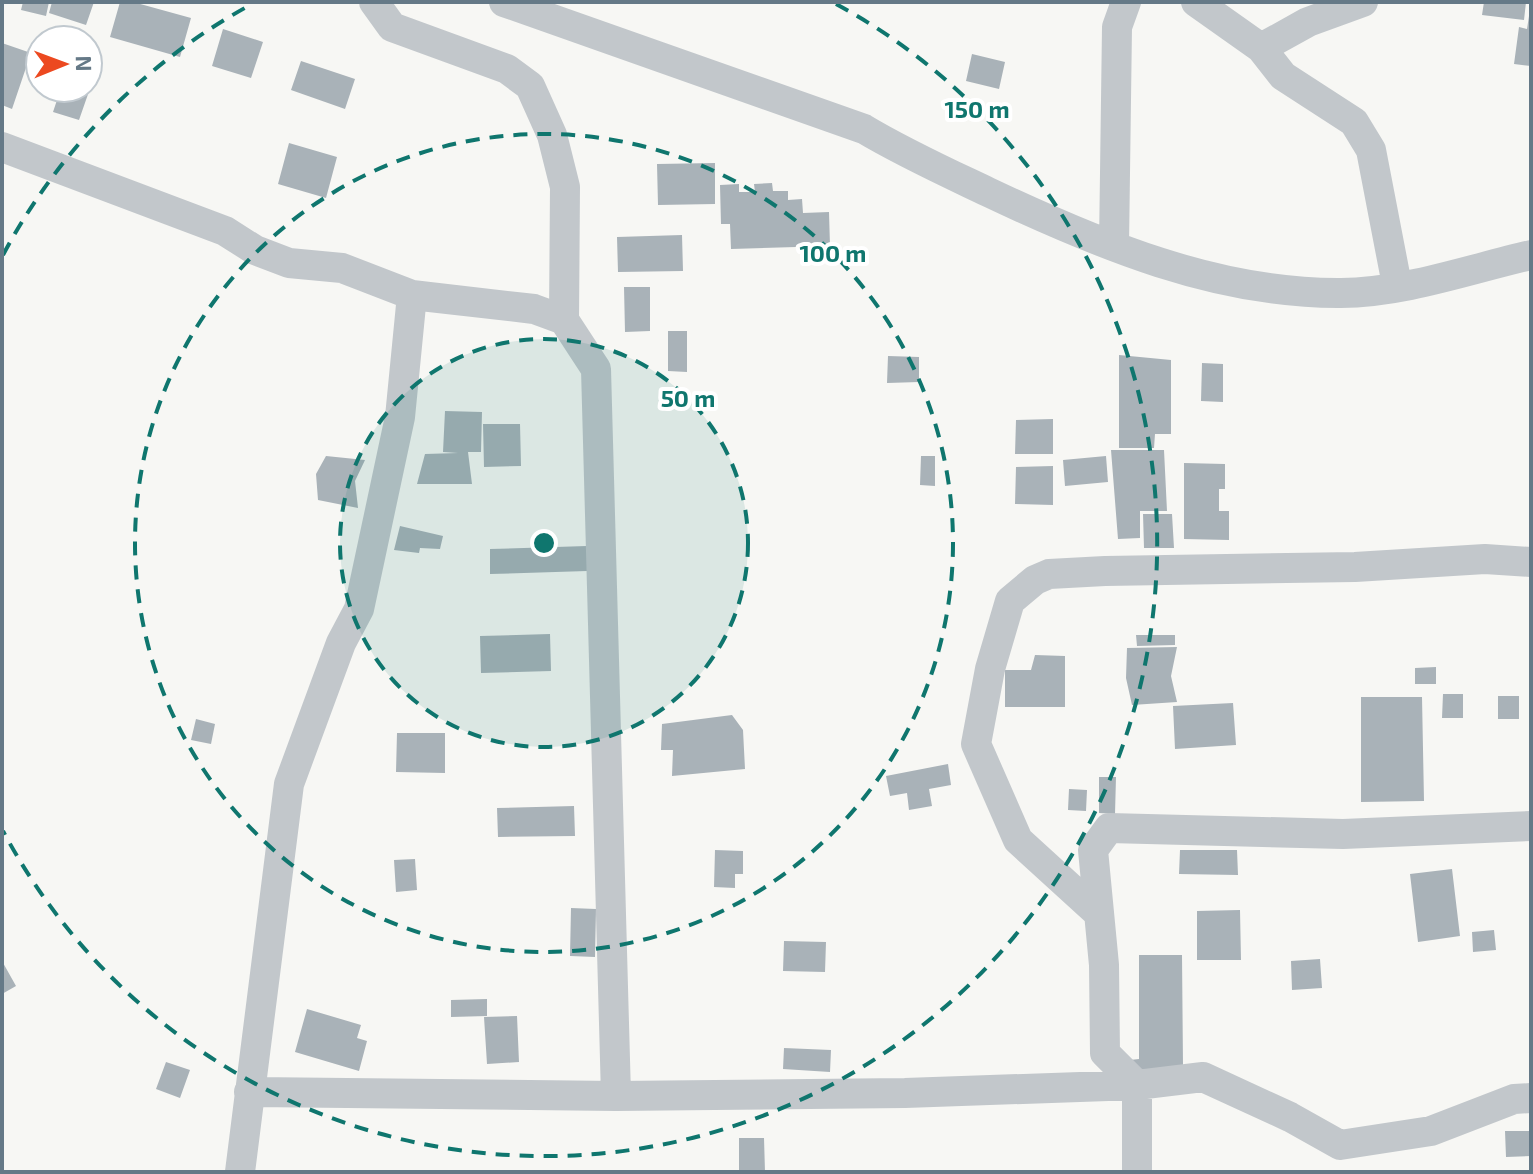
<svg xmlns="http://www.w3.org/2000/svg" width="1533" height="1174" font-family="'Exo 2',sans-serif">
<rect width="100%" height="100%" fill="#f7f7f4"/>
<!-- building -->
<path fill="#a9b2b8" d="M23,2H49L46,16L21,10Z
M52,2H94L86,25L49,13Z
M120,2H133L191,18L180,57L110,37Z
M1484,2H1526L1524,20L1482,15Z
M1529,16L1531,66L1514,64L1519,27L1527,29Z
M223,29L263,42L251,78L212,66Z
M2,43L31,53L12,109L2,105Z
M972,54L1005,62L999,89L966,81Z
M301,61L355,79L345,109L291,90Z
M88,75L94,77L79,120L53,112L61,88H88Z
M289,143L337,157L326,198L278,184Z
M715,163V204L658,205L657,164Z
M772,183L773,191H788V200L802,199L803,213L829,212L830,246L731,249L730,224H721L720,185L739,184V192H755L754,184Z
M682,235L683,271L618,272L617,237Z
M624,287H650V331L625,332Z
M668,331H687V372L668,371Z
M1119,355L1171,360V434H1155L1154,448H1119Z
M888,356L919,357V382L887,383Z
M1202,363L1223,364V402L1201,401Z
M445,411L482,412L481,452H468L472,484H417L425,454L458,453L443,452Z
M1053,419V454H1015L1016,420Z
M483,424H520L521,466L484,467Z
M1111,450H1164L1167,511H1140V538L1118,539Z
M326,456L365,460L355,481L358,508L318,500L316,474Z
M921,456H935V486L920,485Z
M1106,456L1108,482L1065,486L1063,460Z
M1184,463L1225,464V489H1219V511H1229V540L1184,539Z
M1053,466V505L1015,504L1016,467Z
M1143,514H1172L1174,548H1144Z
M400,526L443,536L440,549L420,548L419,553L394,550Z
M587,546V571L490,574V549Z
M550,634L551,671L481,673L480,636Z
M1136,635H1175V645L1137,646Z
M1177,647L1171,676L1177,702L1132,705L1126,678L1127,648Z
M1035,655L1065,656V707H1005V670H1031Z
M1436,667V684H1415V668Z
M1443,694H1463V718H1442Z
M1498,696H1519V719H1498Z
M1361,697H1422L1424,801L1361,802Z
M1233,703L1236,745L1175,749L1173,706Z
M732,715L743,730L745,769L672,776L673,750H661L662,724Z
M196,719L215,724L211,744L191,740Z
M397,733H445V773L396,772Z
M948,764L951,785L929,789L932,806L909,810L907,793L890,796L886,776Z
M1099,777H1116L1115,814L1099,813Z
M1069,789L1087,790L1086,811L1068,810Z
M574,806L575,836L498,837L497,808Z
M715,850L743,851V874H735V888L714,887Z
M1180,850H1237L1238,875L1179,874Z
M415,859L417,890L396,892L394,860Z
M1452,869L1460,936L1418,942L1410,874Z
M571,908L596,909L595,957L570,956Z
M1240,910L1241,960H1197V911Z
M1494,930L1496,950L1473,952L1472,932Z
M784,941L826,942L825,972L783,971Z
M1139,955H1182L1183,1066L1131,1072L1130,1060L1139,1059Z
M1320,959L1322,988L1292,990L1291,961Z
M2,961L16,986L2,994Z
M487,999V1016L451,1017V1000Z
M307,1009L361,1025L357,1038L367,1041L359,1071L295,1052Z
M517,1016L519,1062L487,1064L484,1017Z
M784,1048L831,1050L830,1072L783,1069Z
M166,1062L190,1070L180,1098L156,1089Z
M1505,1131H1531V1156L1506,1157Z
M739,1138H764L765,1172H739Z"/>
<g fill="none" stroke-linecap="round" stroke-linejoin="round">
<!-- minor -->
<path stroke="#c2c7cb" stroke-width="30" d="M374,2L392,27L507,69L530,86L552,135L565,187L564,320
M504,2L864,129C904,153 946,172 988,192C1098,244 1217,294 1341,293C1403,293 1470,269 1531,255
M1196,2L1261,48L1283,76L1354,122L1371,150L1397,285
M1261,48L1308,22L1363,2
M2,147L225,231L255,250L289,263L342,268L412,295L534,309L564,320L596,369L616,1096
M1114,246L1117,27L1126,2
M1098,913L1018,840L976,744L990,669L1010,601L1035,580L1049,574L1105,571L1355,567L1485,559L1531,562
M249,1092L616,1096L905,1093L1137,1085L1203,1077L1290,1117L1340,1145L1431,1131L1514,1099L1531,1098
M240,1172L289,784L341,643L359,609L400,417L412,295
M1137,1172V1085L1105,1053L1104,965L1093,850L1109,828L1343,834L1531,826"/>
</g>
<!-- distance rings -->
<circle cx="544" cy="543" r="204" fill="#0f766e" fill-opacity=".12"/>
<g fill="none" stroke="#0f766e" stroke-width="4" stroke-dasharray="14 10">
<circle cx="544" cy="543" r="204"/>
<circle cx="544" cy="543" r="409"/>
<path d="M3 255A613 613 0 0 1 252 4M836 4A613 613 0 1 1 3 831"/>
</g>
<circle cx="544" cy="543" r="12" fill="#0f766e" stroke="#fff" stroke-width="4"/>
<g font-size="24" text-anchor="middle" font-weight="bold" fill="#0f766e" stroke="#fff" stroke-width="8" stroke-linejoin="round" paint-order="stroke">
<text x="977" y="118">150 m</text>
<text x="833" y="262">100 m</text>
<text x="688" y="407">50 m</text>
</g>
<!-- border -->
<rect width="1533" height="1174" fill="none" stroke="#657987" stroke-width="8"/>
<!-- north arrow -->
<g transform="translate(64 64) rotate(89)"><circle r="38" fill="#ffffff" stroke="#c1c9cf" stroke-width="2"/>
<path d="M0-6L14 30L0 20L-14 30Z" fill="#ec4920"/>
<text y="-12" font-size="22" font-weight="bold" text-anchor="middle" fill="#657987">N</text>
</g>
</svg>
